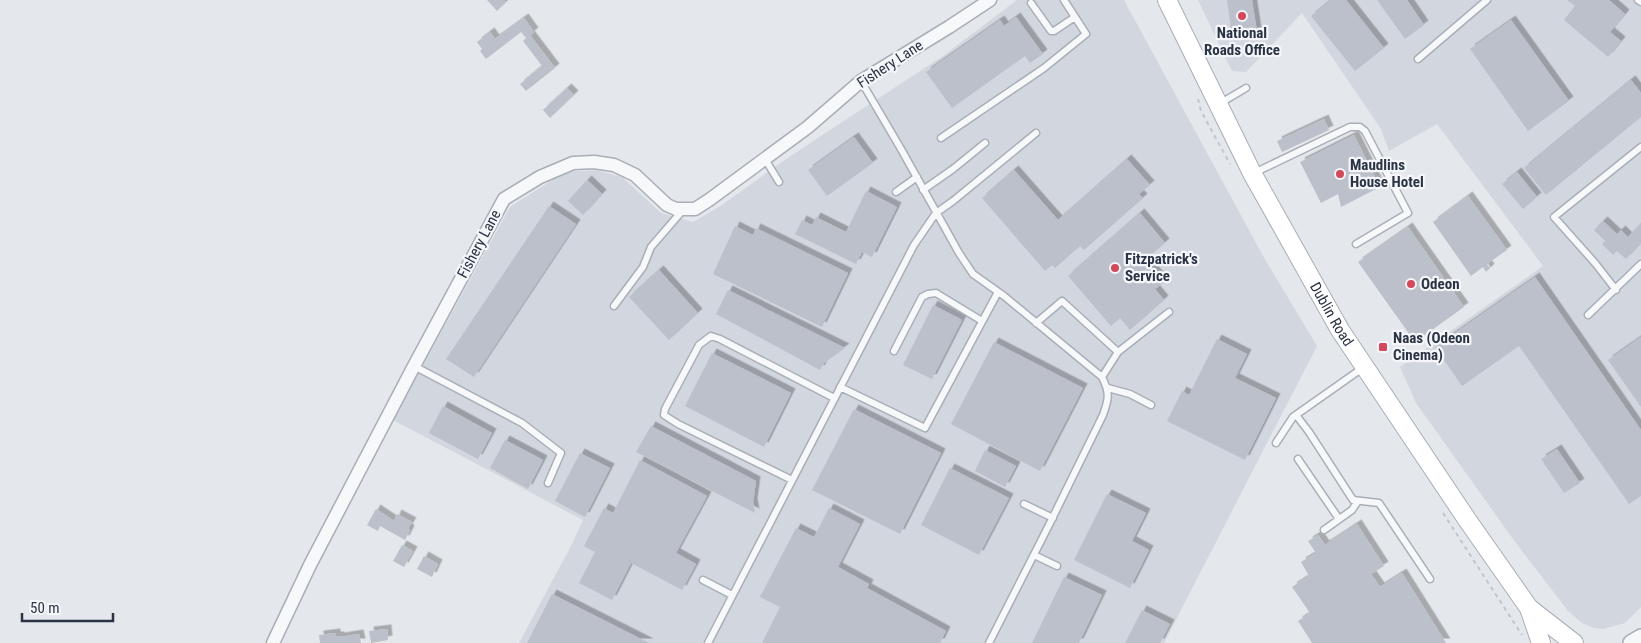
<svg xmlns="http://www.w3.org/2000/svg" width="1641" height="643" font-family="'Roboto Condensed',sans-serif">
<defs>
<filter id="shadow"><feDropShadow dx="4.5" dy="-4.5" stdDeviation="0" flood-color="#0004"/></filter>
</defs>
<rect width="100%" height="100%" fill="#e4e7ec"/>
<!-- built -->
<path fill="#d2d6de" d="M1017,0H1124L1263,256L1317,346L1164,643H519L573,542L583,520L393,420L510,207L565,172L595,170L622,177L661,213L693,222L719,207L792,155L943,56Z
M1198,0H1641V607L1625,623L1603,629L1594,628L1582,623L1568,611L1513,539L1416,403L1400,367L1543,266L1437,124L1389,151L1381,129L1302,13L1246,72L1232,71Z"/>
<!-- building -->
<path fill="#bbc0ca" filter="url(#shadow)" d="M487,0H504L506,2L497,11Z
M1227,0H1252L1257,32L1232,36Z
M1331,0H1346L1384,48L1355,71L1311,16Z
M1377,0H1407L1424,25L1405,39Z
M1567,0H1609L1625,14L1610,32L1621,41L1608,57L1564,20L1575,6Z
M1016,17L1043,54L1030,63L1025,56L952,108L926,72L1000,20L1004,26Z
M524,18L534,32L530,35L555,68L526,91L520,84L542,66L523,41L526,38L521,32L486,59L480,51L482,49L477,42L490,32L495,39Z
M1511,20L1569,101L1528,131L1470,49Z
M1631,80L1641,93V117L1546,195L1524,168Z
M567,88L574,95L550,118L543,110Z
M1324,119L1329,130L1282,152L1277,141Z
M1354,135L1380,187L1341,207L1338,194L1321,203L1300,162Z
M854,137L873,163L827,196L808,170Z
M1127,159L1150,185L1139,194L1143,198L1084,250L1080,246L1055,268L1052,265L1045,271L982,198L1014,170L1058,220Z
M1517,172L1537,197L1523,209L1502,184Z
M587,180L602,194L583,215L568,201Z
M866,191L897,207L872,257L862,252L856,264L795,234L802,220L812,225L816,217L846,232Z
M1468,196L1507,250L1487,264L1490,268L1486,272L1483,267L1471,276L1433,222Z
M549,206L576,224L474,377L446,359Z
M1140,213L1165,243L1145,260L1164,282L1155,289L1164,300L1130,330L1120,318L1111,326L1068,276Z
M1603,221L1617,234L1621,230L1628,237L1641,223V243L1626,259L1617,251L1613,255L1602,244L1605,241L1594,230Z
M735,226L753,235L756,228L848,273L822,327L713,274Z
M1408,227L1464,307L1415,342L1358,262Z
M659,270L698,313L669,340L629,297Z
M1535,277L1641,430V496L1629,504L1519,346L1462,386L1435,347Z
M728,290L845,348L824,363L820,370L716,314Z
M933,305L962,320L932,379L903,365Z
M1641,337V407L1608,360Z
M1217,339L1247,354L1235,378L1276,398L1245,460L1167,421L1182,391L1189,395Z
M994,342L1083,388L1040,471L951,424Z
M712,353L791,393L764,447L685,406Z
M443,406L492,433L478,459L429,433Z
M854,409L941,453L900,534L812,490Z
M651,426L756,481L753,503L755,513L636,452Z
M505,440L543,460L528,489L490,468Z
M1557,449L1580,483L1564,493L1541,459Z
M985,450L1016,466L1005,487L975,471Z
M580,453L610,468L585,517L555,501Z
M640,460L707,496L676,553L696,564L682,590L631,563L612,600L579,583L595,552L584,546L604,508L613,513Z
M950,468L1009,498L979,555L921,525Z
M1107,494L1146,513L1132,541L1149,550L1130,588L1074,560Z
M829,508L860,524L838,567L869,584L867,588L946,631L940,643H762L780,607L760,597L796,528L814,537Z
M376,509L394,521L397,514L412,522L408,528L410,530L405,540L380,526L378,531L367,525Z
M1357,524L1384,566L1371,574L1380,587L1402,573L1446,643H1312L1298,621L1310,613L1292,587L1309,576L1301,562L1316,553L1308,541L1318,535L1325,545Z
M402,545L413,551L404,567L393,561Z
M424,556L438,564L432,577L417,569Z
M1064,577L1102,595L1079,643H1032Z
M552,594L649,643H527Z
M1142,610L1170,624L1160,643H1125Z
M387,629L388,640L371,643L369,631Z
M336,633V636H340V637L359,634L361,643H320L319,635Z"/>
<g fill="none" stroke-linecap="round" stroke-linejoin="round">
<!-- service casing -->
<g stroke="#a9aeb7" stroke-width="9">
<path id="service" d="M1638,0L1641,2
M1031,3L1051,31H1054L1075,17
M1418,59L1487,0
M861,81L901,149L959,253L973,274L1004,296L1102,377C1110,393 1109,398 1103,415L1048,527L989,643
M1219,104L1246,88
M941,138L1044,68L1086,34L1064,0
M765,159L779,182
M1254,173L1350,127H1360L1365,131L1408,213L1356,244
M923,190L953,169L985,143
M896,192L917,177
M1616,290L1595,263L1554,217L1641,147
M614,306L643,267L651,247L683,210
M1588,315L1641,264
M1036,323L1062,301L1118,352L1102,377
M894,351L922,297L928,294L936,293L982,321
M1118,352L1169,312
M414,366L522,423L561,453L548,483
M840,387L925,428L998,292
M1108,388L1130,394L1151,405
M1296,415L1309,432L1353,500L1379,503L1430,579
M1276,443L1293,417L1364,367
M1298,459L1339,519
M792,480L678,424L664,415L665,409L699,345L711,336L720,339L834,398
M1024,504L1053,518
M1324,530L1352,510L1358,501
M1034,555L1057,566
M703,580L732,595
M708,643L914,245L936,213L953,201L1036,133"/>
</g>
<!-- minor casing -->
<g stroke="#a9aeb7" stroke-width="15">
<path id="minor" d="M273,643L310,565L414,366L504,199L540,177L573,163L594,162L614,165L635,175L667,205L676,209H695L709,200L808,127L861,81L949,27L990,0"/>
</g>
<!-- tertiary casing -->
<g stroke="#a9aeb7" stroke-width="18">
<path id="tertiary" d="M1631,643L1641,637"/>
</g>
<!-- secondary casing -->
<g stroke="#a9aeb7" stroke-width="20">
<g id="secondary">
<path id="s1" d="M1167,0L1252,173L1340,330L1468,521L1529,608L1541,643"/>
<path d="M1529,608L1574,643"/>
</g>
</g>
<!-- path -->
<path stroke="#c2c5cb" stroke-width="2" stroke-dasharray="4 4" stroke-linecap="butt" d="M1198,99L1201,111L1230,164
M1443,513L1522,635"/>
<!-- service -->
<use href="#service" stroke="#f7f8fa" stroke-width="6"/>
<!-- minor -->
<use href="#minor" stroke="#f7f8fa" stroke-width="12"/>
<!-- tertiary -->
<use href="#tertiary" stroke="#f7f8fa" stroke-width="15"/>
<!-- secondary -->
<use href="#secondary" stroke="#fff" stroke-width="18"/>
</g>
<!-- markers -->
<g fill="#d1495b" stroke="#f4f6f9" stroke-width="2">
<circle cx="1242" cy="16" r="5"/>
<circle cx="1340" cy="174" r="5"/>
<circle cx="1115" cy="268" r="5"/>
<circle cx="1411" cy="284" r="5"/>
<rect x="1378" y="342" width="10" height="10" rx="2.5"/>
</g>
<g text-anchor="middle" stroke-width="4.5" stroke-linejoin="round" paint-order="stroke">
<!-- poi labels -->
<g font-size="15" font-weight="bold" fill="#2b3445" stroke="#f4f6f9" text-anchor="start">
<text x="1242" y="38" text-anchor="middle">National<tspan x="1242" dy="17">Roads Office</tspan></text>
<text x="1350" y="170">Maudlins<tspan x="1350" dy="17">House Hotel</tspan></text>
<text x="1125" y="264">Fitzpatrick's<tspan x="1125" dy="17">Service</tspan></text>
<text x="1421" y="289">Odeon</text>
<text x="1393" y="343">Naas (Odeon<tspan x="1393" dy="17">Cinema)</tspan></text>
</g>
<!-- street labels -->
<g font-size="15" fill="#2b3445" stroke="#f4f6f9">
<text transform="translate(890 64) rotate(-33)" y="5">Fishery Lane</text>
<text transform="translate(479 244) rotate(-62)" y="5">Fishery Lane</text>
<text dy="5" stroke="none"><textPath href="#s1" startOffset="355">Dublin Road</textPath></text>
</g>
</g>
<!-- scale -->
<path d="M22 613v8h91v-8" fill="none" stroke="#2b3445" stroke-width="2.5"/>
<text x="30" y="613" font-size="15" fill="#2b3445" stroke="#f4f6f9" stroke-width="4" paint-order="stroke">50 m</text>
</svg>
